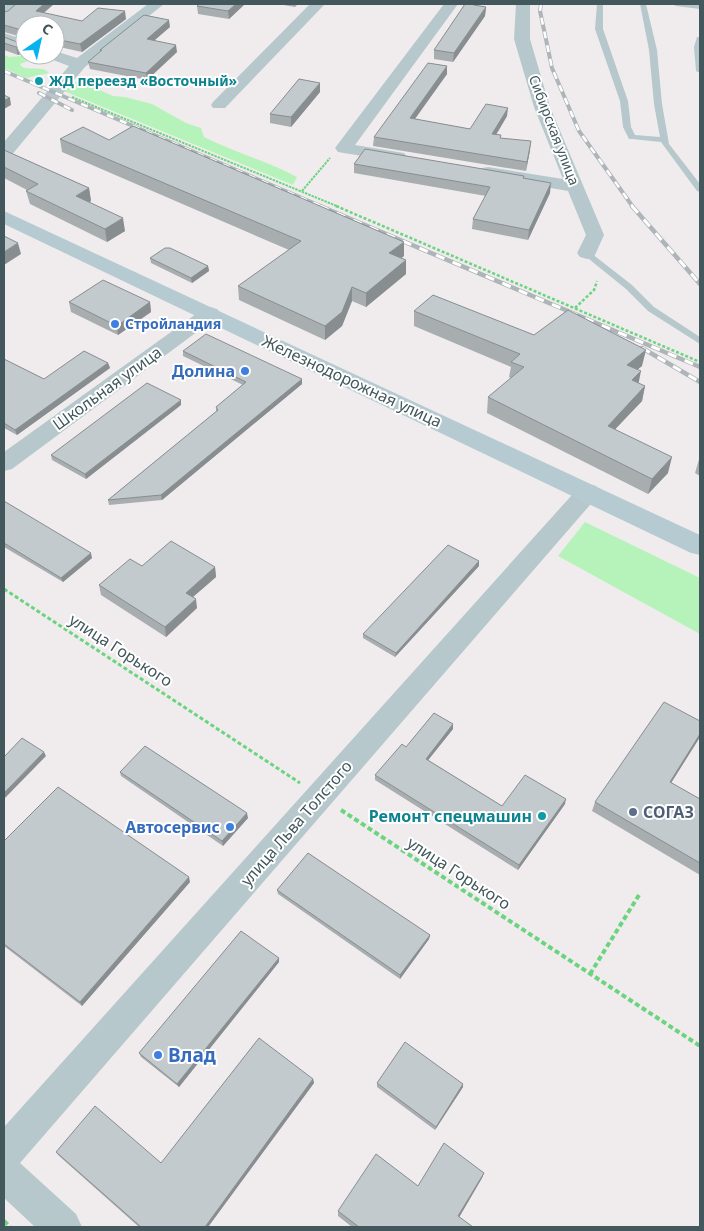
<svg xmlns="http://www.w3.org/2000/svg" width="704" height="1231" font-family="'Noto Sans',sans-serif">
<rect width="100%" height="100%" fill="#f0eced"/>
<!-- green -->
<path fill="#b5f3ba" d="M4,55L9,57L22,56L28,61L20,64L22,67C32,71 42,65 49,73L26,78L4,68Z
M76,82L91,86L113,96L125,97L152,104L186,123L201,128L204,137C234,152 267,161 297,177L293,185L64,91Z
M585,522L700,578V634L558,556Z"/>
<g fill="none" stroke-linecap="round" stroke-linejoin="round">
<!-- path-far3 -->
<path stroke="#6ad47f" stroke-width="2" stroke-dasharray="2.5 1" stroke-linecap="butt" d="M72,97L339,207
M302,191L330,158"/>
<!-- path-far2 -->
<path stroke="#6ad47f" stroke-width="2.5" stroke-dasharray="3 2" stroke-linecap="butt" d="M336,206L700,362
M575,308L594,290L597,281"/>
<!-- path-far1 -->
<path stroke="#6ad47f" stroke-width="3" stroke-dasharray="4 2.5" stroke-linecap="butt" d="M4,589L300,783"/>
<!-- path -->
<path stroke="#6ad47f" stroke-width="4" stroke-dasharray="5 3" stroke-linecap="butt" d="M341,810L700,1046
M590,974L639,895
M4,1221L10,1227"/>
<!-- service -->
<path fill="#b6c8cc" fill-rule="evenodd" d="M597,4H603V29L628,101L631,127L635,135L660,137L654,104L649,50L640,4H646L657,50L662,104L669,144L700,184V192L697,191L661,142L632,139H629L623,127L620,101L595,29Z
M673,4L700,5V9L676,6Z
M697,37H700V73L696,71L694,47Z
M587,250L632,285L654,307L700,337V344L648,311L626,289L584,255L582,253Z"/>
<!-- minor -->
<path fill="#b6c8cc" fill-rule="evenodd" d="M7,4H23L9,17L4,18V7Z
M148,4H164L85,67L10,157L4,158V142L69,66L48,58L45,55H55V51L77,58Z
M310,4H325L225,108H213L211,105L213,102Z
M444,4H458L355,145L404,153L407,157L404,161L398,162L338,152L335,148L338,144Z
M516,4H530V39L550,107L604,235L594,257L587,259L580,257L577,253L586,235L568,191L488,177L482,176L479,172L482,168L488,167L563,179L534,107L514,39Z
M4,33L25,40V50L4,42Z
M210,307L217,309L220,313L217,317L12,469L4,471V452L203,309Z
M588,484L596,486L600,492L596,498L20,1163L76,1214L82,1227H35L4,1198V1127L580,486Z"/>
<!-- secondary -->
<path fill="#b6cbd1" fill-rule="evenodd" d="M4,211L700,535V555L691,553L4,224Z"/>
<!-- rail-far1 casing -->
<g stroke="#aeb5b8" stroke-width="4">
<path id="rail-far1" d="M541,4L540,11L552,68L579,131L633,207
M4,71L323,207
M39,93L72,110"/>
</g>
<!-- rail casing -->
<g stroke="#aeb5b8" stroke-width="4.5">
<path id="rail" d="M320,206L700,367
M632,206L700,284
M642,348L700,382"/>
</g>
<!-- rail-far1 -->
<use href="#rail-far1" stroke="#fff" stroke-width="2.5" stroke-dasharray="7" stroke-linecap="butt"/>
<!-- rail -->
<use href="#rail" stroke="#fff" stroke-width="3" stroke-dasharray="9" stroke-linecap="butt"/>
</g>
<!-- wall -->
<path fill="#a8aeb0" d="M16,4H54L44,13L82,21L126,19L82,52L55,46V25L25,38L4,32V12L8,11Z
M199,4H254L253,5L245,4L229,19L198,14L197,6Z
M278,4H298L295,7Z
M474,5L486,7L485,16L453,62L434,59V50Z
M170,27L154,40L177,52L147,80L90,69L88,62L101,52L100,50Z
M4,37L24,52L18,55L4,50Z
M447,66V74L415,119L470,129L507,116L496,135L500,138L530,150L526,171L373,146L374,137Z
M320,83V92L291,127L270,123V114Z
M60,139L109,140L404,256L401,258L406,260V274L366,307L352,301L342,326L325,340L239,300L238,286L289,250L62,152Z
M4,150L89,188L91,201L89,202L125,231L107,242L30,204L26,191L27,190L4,178Z
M354,164L524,178L550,193L528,240L472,229L473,219L486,196L354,173Z
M150,258L208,266L209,271L192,283L151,263Z
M69,302H150L151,312L118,335L71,312Z
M414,311L534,335L642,366L638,369V383L645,386L642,401L615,429L668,473L648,494L487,413L488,397L511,378L509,377L511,367L414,326Z
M183,351L302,379V384L162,500L109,505L108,500L216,412V407L243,385L183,356Z
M4,359L44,379L108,363L110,368L17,435L4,428Z
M181,405L86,479L52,460L51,455Z
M700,456V476L695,473Z
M4,501L92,558L63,582L4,547Z
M142,566L215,567L216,577L193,597L197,608L166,637L101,595L99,585Z
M479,566L395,657L363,638V634Z
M700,721V737L671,783L700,799V875L592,811L595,802Z
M453,724V729L428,760L502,806L565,804L518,870L375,780V775L406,747Z
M120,772L248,818L223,846L121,776Z
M4,841L190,882L82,1006L4,946Z
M277,890L430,935L429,939L400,979L278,894Z
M279,958V962L179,1087L141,1057L139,1053Z
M313,1079L314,1083L208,1227H139L58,1155L56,1152L161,1163Z
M377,1083L463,1087L435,1130L377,1087Z
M484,1173L482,1178L459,1217L473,1227H352L338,1216V1211L418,1186Z"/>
<!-- shaded-wall -->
<path fill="#888d90" d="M44,4H54L37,18L36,11Z
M236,4H245L229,19L228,11Z
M486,7L485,16L453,62L454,53Z
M125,11L126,19L82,52L80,44Z
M169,20L170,27L148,46L147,39Z
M22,44L24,52L18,55L16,47Z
M176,45L177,52L147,80L146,73Z
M447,66V74L409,127L410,118Z
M320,83V92L291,127V117Z
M10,98L11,105L4,109V100Z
M508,108L507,116L491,143L492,134Z
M531,141L530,150L526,171L527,162Z
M551,183L550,193L528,240L529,230Z
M89,188L91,201L78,209L76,196Z
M123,218L125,231L107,242L105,229Z
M404,242V256L389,267V253Z
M18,243L21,254L4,265V252Z
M406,260V274L366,307V293Z
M208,266L209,271L192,283L191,278Z
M352,287V301L342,326L325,340V326Z
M150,302L151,312L118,335L117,326Z
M646,350L642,366L624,380L627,365Z
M108,363L110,368L17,435L15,430Z
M641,371L638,386L632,380Z
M302,379V384L162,500L161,495Z
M645,386L642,401L604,441L608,426Z
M181,400V405L86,479L85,474Z
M672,457L668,473L648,494L652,479Z
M91,553L92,558L63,582L61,578Z
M479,561V566L395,657L396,653Z
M215,567L216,577L187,602L186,593Z
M196,599L197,608L166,637L165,627Z
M453,724V729L425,764L426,759Z
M700,734V737L666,791L670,782Z
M44,752L46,756L4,799V793Z
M566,799L565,804L518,870L519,865Z
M247,813L248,818L223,846L222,841Z
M189,877L190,882L82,1006L80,1002Z
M430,935L429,939L400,979V975Z
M279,958V962L179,1087L177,1084Z
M313,1079L314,1083L208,1227H205Z
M463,1084V1087L435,1130L436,1127Z
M484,1173L482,1178L457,1221L458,1216Z"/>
<!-- building -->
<path fill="#c3cacd" stroke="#888d90" d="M16,4H44L36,11L82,21L98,8L125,11L80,44L55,39V25H25V35V31L4,25V12L8,11Z
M199,4H236L228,11L197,6Z
M465,4H472L474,5L486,7L454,53L434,50Z
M144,15L169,20L147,39L176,45L146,73L88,62L102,50H100Z
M4,37L22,44L16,47L4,43Z
M428,63L447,66L410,118L470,129L486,104L508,108L492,134L501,135L500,138L531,141L527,162L374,137Z
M299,79L320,83L291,117L270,114Z
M4,95L10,98L4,100Z
M133,126L404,242L389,253L406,260L366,293L352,287L342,312L325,326L238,286L301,241L60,139L83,127L109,140Z
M365,149L524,176L523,178L551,183L529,230L473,219L490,187L354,164Z
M4,150L89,188L76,196L123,218L105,229L26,191L38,184L4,167Z
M4,236L18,243L4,252Z
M165,248H170L208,266L191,278L150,258Z
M103,280L150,302L117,326L69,302Z
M433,295L534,335L568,310L646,350L627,365L641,371L632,380L645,386L608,426L672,457L652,479L488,397L524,367L511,362L520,354L414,311Z
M206,334L302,379L161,495L108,500L218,410L216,407L246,382L183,351Z
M84,351L108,363L15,430L4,423V359L44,379Z
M147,383L181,400L85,474L51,455Z
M4,501L91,553L61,578L4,543Z
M171,541L215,567L186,593L196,599L165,627L99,585L130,559L142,566Z
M448,545L479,561L396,653L363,634Z
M664,702L700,721V734L670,782L700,799V863L595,802Z
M434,713L453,724L426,759L502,806L525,775L566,799L519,865L375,775L402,744L406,747Z
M22,738L44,752L4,793V757Z
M145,746L247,813L222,841L120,772Z
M58,787L189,877L80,1002L4,944V841Z
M308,853L430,935L400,975L277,890Z
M241,931L279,958L177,1084L139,1053Z
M259,1038L313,1079L205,1227H141L56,1152L95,1106L161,1163Z
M405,1042L463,1084L436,1127L377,1083Z
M444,1143L484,1173L458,1216L473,1227H359L338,1211L376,1154L418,1186Z"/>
<!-- markers -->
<g fill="#0f9aa8" stroke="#fff" stroke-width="2">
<circle cx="39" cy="81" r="5"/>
<circle cx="542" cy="816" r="5"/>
</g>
<g fill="#3f7fe0" stroke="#fff" stroke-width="2">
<circle cx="115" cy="324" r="5"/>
<circle cx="245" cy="371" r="5"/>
<circle cx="230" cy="827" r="5"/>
<circle cx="158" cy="1055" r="5"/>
</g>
<circle fill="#5c6f8a" stroke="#fff" stroke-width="2" cx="633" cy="812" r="5"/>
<g text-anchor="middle" stroke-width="4" stroke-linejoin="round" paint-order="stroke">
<!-- far-culture labels -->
<g font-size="14" font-weight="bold" fill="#0d838f" stroke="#fff" text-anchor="start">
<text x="49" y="86">ЖД переезд «Восточный»</text>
</g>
<!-- far-street labels -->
<g font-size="14" fill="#43585c" stroke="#fff">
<text transform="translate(554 130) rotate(69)" y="5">Сибирская улица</text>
</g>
<!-- far-shop labels -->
<g font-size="14" font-weight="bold" fill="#366cbe" stroke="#fff" text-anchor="start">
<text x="125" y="329">Стройландия</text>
</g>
<!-- shop labels -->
<g font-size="16" font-weight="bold" fill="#366cbe" stroke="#fff" text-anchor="end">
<text x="235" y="377">Долина</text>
<text x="220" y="833">Автосервис</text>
</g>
<!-- street labels -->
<g font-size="16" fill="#43585c" stroke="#fff">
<text transform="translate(352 381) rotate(25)" y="6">Железнодорожная улица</text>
<text transform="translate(107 388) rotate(-36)" y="6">Школьная улица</text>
<text transform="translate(121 650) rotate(33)" y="6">улица Горького</text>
<text transform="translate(296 823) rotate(-49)" y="6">улица Льва Толстого</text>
<text transform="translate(459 873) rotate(33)" y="6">улица Горького</text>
</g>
<!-- service labels -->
<g font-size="16" font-weight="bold" fill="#4e5e75" stroke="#fff" text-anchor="start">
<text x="643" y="818">СОГАЗ</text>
</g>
<!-- culture labels -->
<g font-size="16" font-weight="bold" fill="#0d838f" stroke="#fff" text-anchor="end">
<text x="532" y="822">Ремонт спецмашин</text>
</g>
<!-- near-shop labels -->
<g font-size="19" font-weight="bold" fill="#366cbe" stroke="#fff" text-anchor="start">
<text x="168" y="1062">Влад</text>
</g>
</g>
<!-- border -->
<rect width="704" height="1231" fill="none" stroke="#43585c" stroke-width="10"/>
<!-- north arrow -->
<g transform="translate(40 40) rotate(34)"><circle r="24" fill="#ffffff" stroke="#b4bcbe"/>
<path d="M0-4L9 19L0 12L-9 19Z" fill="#06b3f0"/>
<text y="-8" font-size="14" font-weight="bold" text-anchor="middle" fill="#43585c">С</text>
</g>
</svg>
